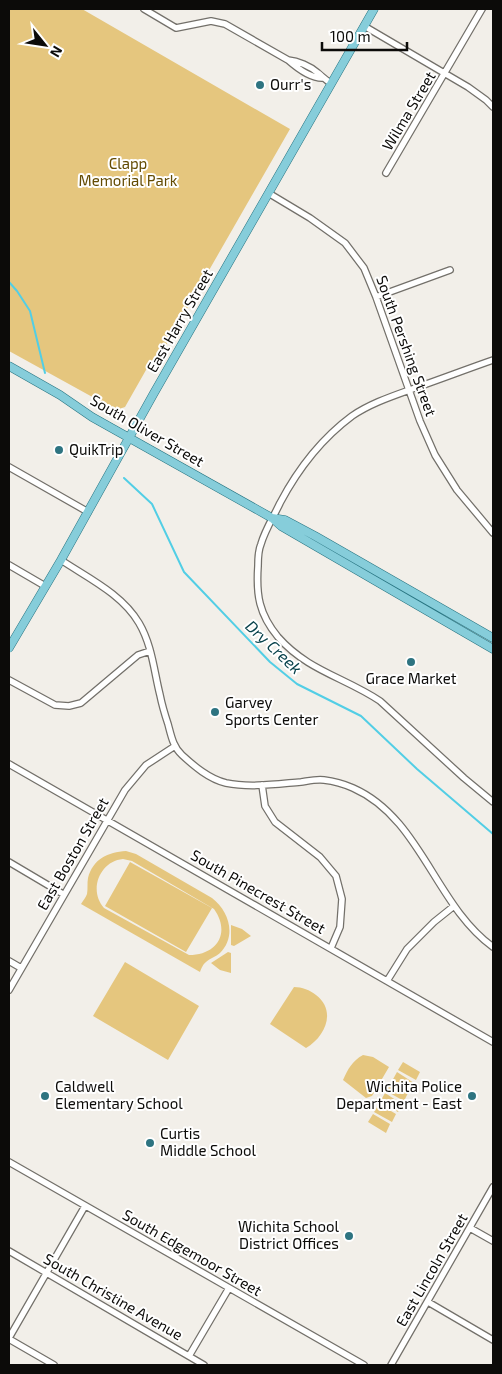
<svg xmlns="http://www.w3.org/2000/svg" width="502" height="1374" font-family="'Exo 2',sans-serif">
<rect width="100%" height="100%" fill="#f2efe9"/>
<!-- green -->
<path fill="#e5c67e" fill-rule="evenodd" d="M9,9H82L290,129L161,354L146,370L125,407L116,410L9,351Z
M126,851L136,854L212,898C229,911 237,936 220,953C216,957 210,958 206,962C203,964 201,969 200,972L81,904C83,901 86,897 87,894C88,889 87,883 88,878C93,859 108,852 126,851ZM123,859L132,861L214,909C231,933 217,955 189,955L104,908C88,890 100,861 123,859Z
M130,862L212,908L186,952L105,906Z
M231,925L242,929L251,936L234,946L231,945Z
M228,952L231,953V973L220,970L211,963Z
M125,962L199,1006L168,1060L93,1016Z
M294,987C302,987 310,990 316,995C337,1011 325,1037 306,1048L270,1024Z
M363,1055L373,1057L389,1067L372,1096L366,1098L343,1080C348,1069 352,1061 363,1055Z
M403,1062L420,1072L416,1080L398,1070Z
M397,1072L414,1083L410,1091L392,1081Z
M391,1083L408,1093L404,1101L386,1091Z
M385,1093L402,1104L398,1112L380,1102Z
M379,1104L396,1114L392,1122L374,1112Z
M373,1114L390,1124L386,1133L368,1122Z"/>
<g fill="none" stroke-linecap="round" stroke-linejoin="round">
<!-- stream -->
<path stroke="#52cee5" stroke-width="2" d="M9,282L17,291L30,311L45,373
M124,478L152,504L184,572L270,662L297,684L361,716L417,769L493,834"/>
<!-- minor casing -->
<g stroke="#73706a" stroke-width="8">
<path id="minor" d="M144,9L176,28L211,21L225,24L288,60C297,68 310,78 322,78
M364,26L468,87L486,100L493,107
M288,60C298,61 310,66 318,73C323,77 325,80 331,83
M386,173L482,9
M270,194L310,218L345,243L364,268L376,297L420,421L435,455L457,490L493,533
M376,297L450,270
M493,360C467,369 441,379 415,388C393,396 371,403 352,416C321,439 298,469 280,503C274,516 265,530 261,544C258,551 258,559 258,566C256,595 259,614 278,637C308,671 344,677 380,701L464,778L493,802
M9,467L88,512
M61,560C88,578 122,594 139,623C152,645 154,671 160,695C162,705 165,715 168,724C171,735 173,747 182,755C194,766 209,779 226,783C250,788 277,784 301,782C308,781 316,779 324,780C333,781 344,784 353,788C421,818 435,905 493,947
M9,565L45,586
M9,680L55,705L69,706L81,703L138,655L150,651
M9,764L493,1042
M262,785L265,806L275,822L320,857L336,876L342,899L340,927L331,948
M9,862L63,894
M9,961L21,968
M387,981L407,949L434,922L454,906
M9,990L125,790L146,765L175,746
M9,1162L364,1365
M470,1228L493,1241
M9,1251L204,1365
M428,1302L493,1340
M9,1338L85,1206
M9,1339L54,1365
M189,1356L229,1288
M391,1365L493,1187"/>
</g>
<!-- major casing -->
<g stroke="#277481" stroke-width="9">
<path id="major" d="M9,366L60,395L92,417L272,518L281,526L493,649
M272,518L285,520L315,536L493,638
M9,648L61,560L154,393L374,9"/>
</g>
<!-- minor -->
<use href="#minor" stroke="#fff" stroke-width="5.5"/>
<!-- major -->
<use href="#major" stroke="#86cdda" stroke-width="8"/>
</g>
<!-- markers -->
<g fill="#2e7481" stroke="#fff" stroke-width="2">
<circle cx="260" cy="85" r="5"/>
<circle cx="59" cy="450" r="5"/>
<circle cx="411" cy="662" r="5"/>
<circle cx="215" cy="712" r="5"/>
<circle cx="45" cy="1096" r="5"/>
<circle cx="472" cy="1096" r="5"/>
<circle cx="150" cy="1143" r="5"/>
<circle cx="349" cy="1236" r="5"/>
</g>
<g text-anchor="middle" stroke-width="4" stroke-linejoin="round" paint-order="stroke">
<!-- poi labels -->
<g font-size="15" fill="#0c0b09" stroke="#fff" text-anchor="start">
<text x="270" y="90">Ourr's</text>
<text x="69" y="455">QuikTrip</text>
<text x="411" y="684" text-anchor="middle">Grace Market</text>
<text x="225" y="708">Garvey<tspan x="225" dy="17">Sports Center</tspan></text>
<text x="55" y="1092">Caldwell<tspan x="55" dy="17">Elementary School</tspan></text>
<text x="462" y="1092" text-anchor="end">Wichita Police<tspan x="462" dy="17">Department - East</tspan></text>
<text x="160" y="1139">Curtis<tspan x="160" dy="17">Middle School</tspan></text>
<text x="339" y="1232" text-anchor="end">Wichita School<tspan x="339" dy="17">District Offices</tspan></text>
</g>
<!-- street labels -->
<g font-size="15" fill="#0c0b09" stroke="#fff">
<text transform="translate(409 111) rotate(-59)" y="5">Wilma Street</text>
<text transform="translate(180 321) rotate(-60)" y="5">East Harry Street</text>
<text transform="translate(406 346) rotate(70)" y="5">South Pershing Street</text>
<text transform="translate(147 431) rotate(30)" y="5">South Oliver Street</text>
<text transform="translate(73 854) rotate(-60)" y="5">East Boston Street</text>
<text transform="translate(258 892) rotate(30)" y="5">South Pinecrest Street</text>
<text transform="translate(192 1253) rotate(30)" y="5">South Edgemoor Street</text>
<text transform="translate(432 1270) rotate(-60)" y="5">East Lincoln Street</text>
<text transform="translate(113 1297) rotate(30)" y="5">South Christine Avenue</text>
</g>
<!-- park labels -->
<g font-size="15" fill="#634b03" stroke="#fff">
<text x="128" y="169">Clapp<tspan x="128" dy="17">Memorial Park</tspan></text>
</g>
<!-- water labels -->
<g font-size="16" font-style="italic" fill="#08424b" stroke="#fff">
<text transform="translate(274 647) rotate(43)" y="6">Dry Creek</text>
</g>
</g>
<!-- border -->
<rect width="502" height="1374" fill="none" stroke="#0c0b09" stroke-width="20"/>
<!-- north arrow -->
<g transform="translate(45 45) rotate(120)" stroke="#ffffff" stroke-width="4" paint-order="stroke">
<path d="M0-4L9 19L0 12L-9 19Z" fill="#0c0b09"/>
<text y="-8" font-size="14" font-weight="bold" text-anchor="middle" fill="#0c0b09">N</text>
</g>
<!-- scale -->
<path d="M322 42v8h85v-8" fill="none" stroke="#0c0b09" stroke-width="2.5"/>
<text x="330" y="42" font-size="15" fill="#0c0b09" stroke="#ffffff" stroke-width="4" paint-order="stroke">100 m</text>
</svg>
